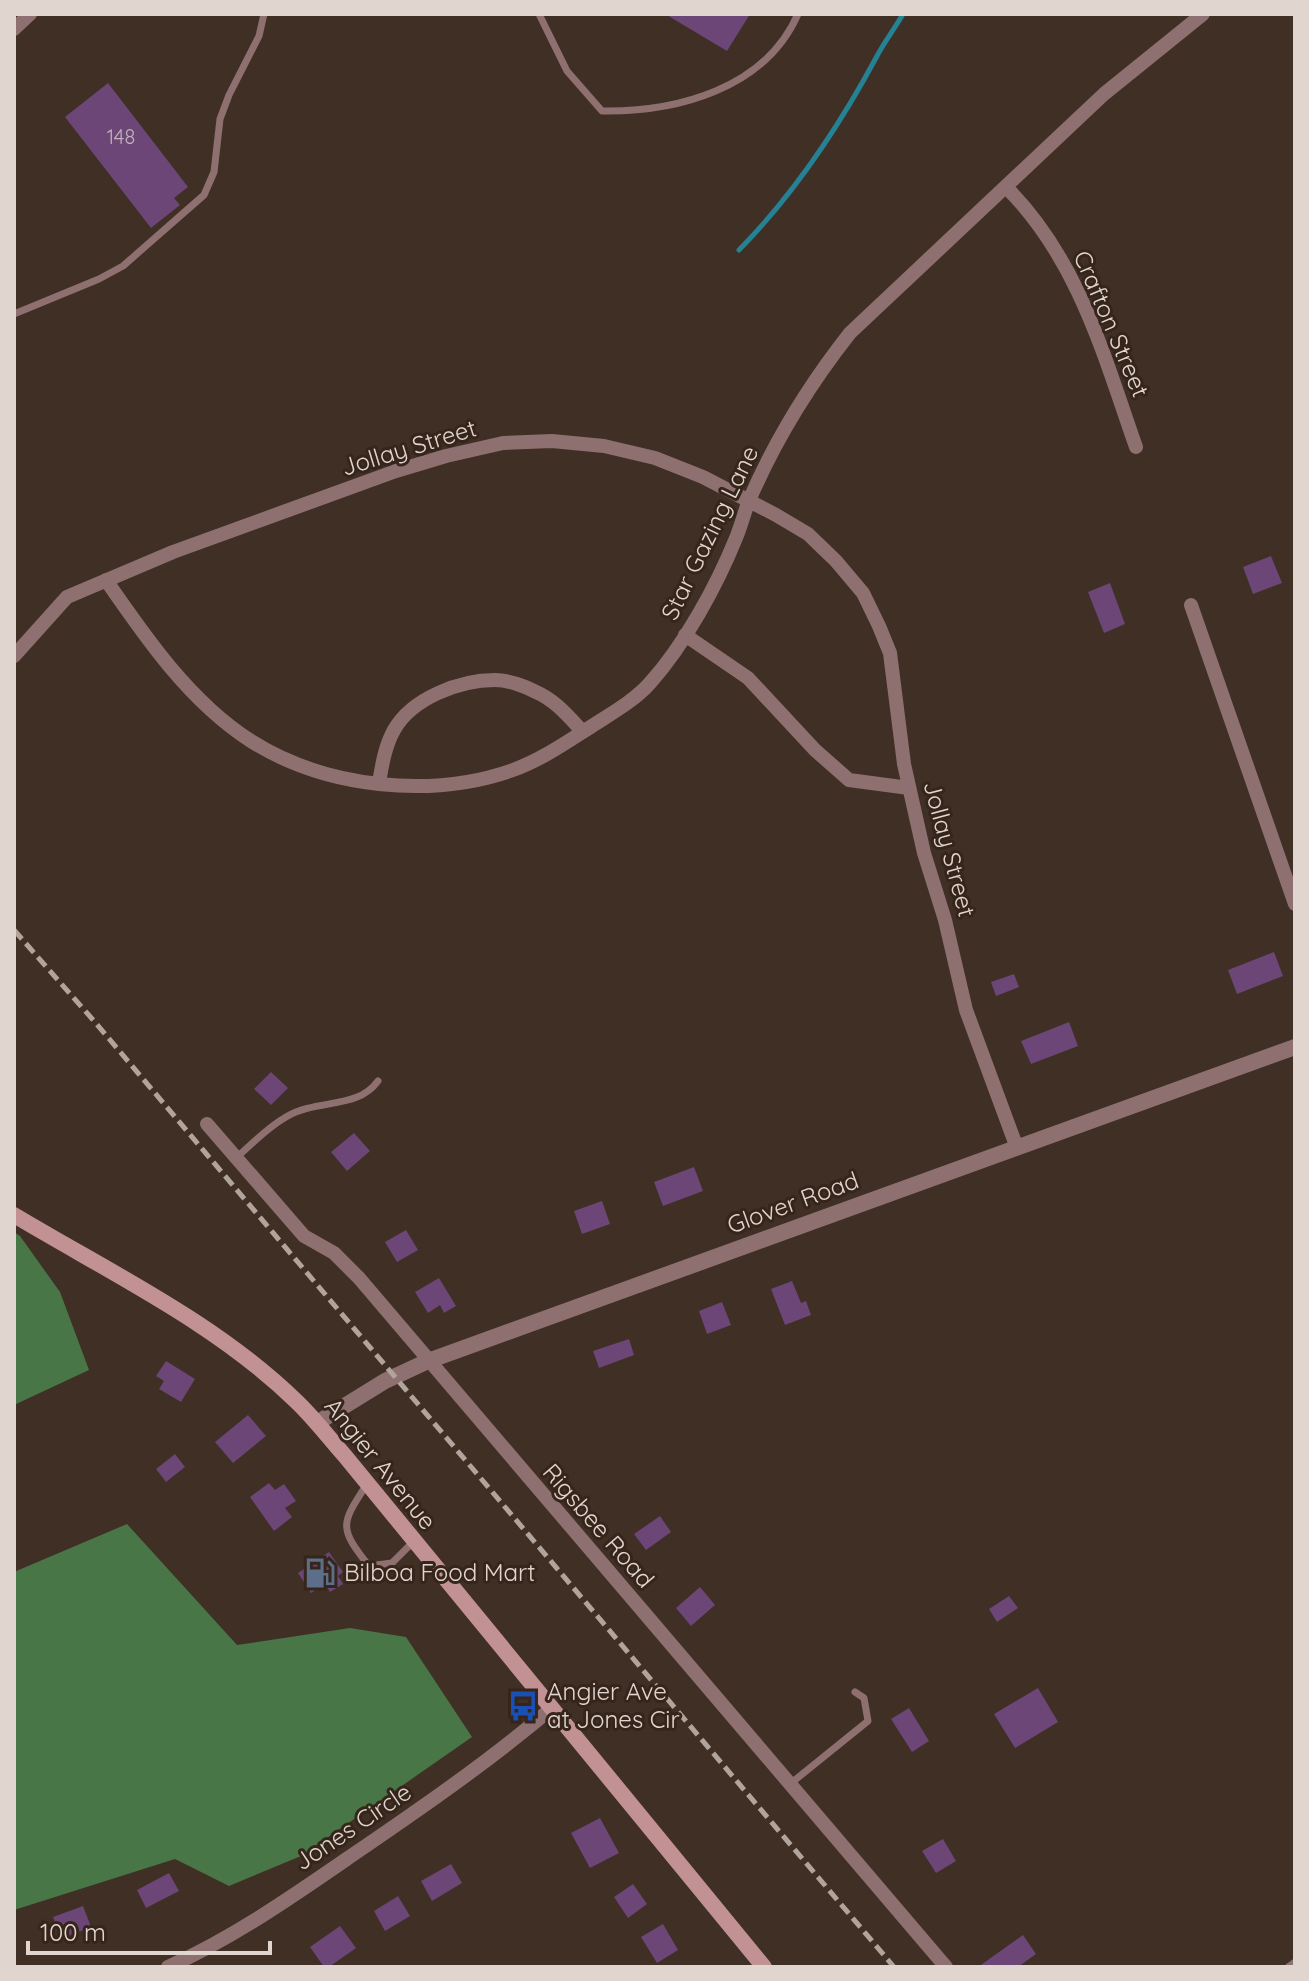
<svg xmlns="http://www.w3.org/2000/svg" width="1309" height="1981" font-family="Quicksand,sans-serif">
<rect width="100%" height="100%" fill="#402f25"/>
<!-- forest -->
<path fill="#497647" d="M14,1232L20,1236L60,1292L89,1370L14,1405Z
M127,1524L237,1645L350,1628L406,1637L472,1737L301,1856L229,1886L175,1859L14,1910V1572Z"/>
<g fill="none" stroke-linecap="round" stroke-linejoin="round">
<!-- stream -->
<path stroke="#258194" stroke-width="5" d="M739,250C795,193 840,125 877,56C885,41 895,28 903,14"/>
</g>
<!-- building -->
<path fill="#6b4676" d="M665,14H750L727,51Z
M108,83L188,187L174,198L180,205L151,228L65,117Z
M1271,556L1282,583L1253,594L1243,567Z
M1110,583L1125,624L1104,633L1088,592Z
M1274,952L1283,976L1237,994L1228,970Z
M1014,974L1019,987L996,996L991,982Z
M1069,1022L1078,1046L1031,1064L1021,1041Z
M271,1072L288,1088L271,1105L254,1089Z
M354,1133L370,1151L347,1171L331,1152Z
M694,1167L703,1191L663,1206L654,1182Z
M602,1201L610,1224L582,1234L574,1211Z
M406,1230L418,1250L397,1262L385,1242Z
M439,1278L456,1306L444,1313L440,1305L428,1313L415,1292Z
M792,1281L801,1303L806,1301L811,1315L785,1325L771,1289Z
M722,1302L731,1325L707,1334L699,1311Z
M629,1339L634,1355L599,1368L593,1351Z
M166,1361L195,1379L181,1402L159,1389L164,1381L156,1376Z
M248,1415L266,1436L233,1463L215,1442Z
M175,1454L185,1467L166,1482L156,1469Z
M269,1483L275,1490L284,1484L296,1501L285,1508L292,1517L274,1531L250,1497Z
M660,1516L671,1532L646,1550L634,1534Z
M329,1552L343,1572L338,1576L343,1584L330,1592L325,1584L311,1593L298,1573Z
M700,1587L715,1605L691,1626L676,1608Z
M1009,1596L1018,1608L997,1622L989,1609Z
M1038,1688L1058,1722L1015,1748L994,1714Z
M909,1708L929,1741L912,1752L891,1719Z
M600,1818L619,1853L590,1868L571,1833Z
M943,1839L956,1861L936,1873L922,1851Z
M451,1864L462,1883L432,1901L421,1881Z
M169,1873L179,1891L146,1908L137,1890Z
M633,1884L647,1904L628,1918L614,1897Z
M398,1896L410,1916L385,1931L374,1911Z
M83,1906L91,1927L61,1939L53,1917Z
M663,1924L678,1950L657,1963L641,1937Z
M340,1926L356,1948L329,1967H324L310,1947Z
M1023,1935L1036,1954L1018,1967H978Z"/>
<g fill="none" stroke-linecap="round" stroke-linejoin="round">
<!-- service -->
<path stroke="#8f7071" stroke-width="7" d="M539,14L567,71L602,111C677,112 765,89 798,14
M14,314L99,279L123,266L204,195L214,172L220,119L229,95L259,36L264,14
M237,1157C253,1143 268,1127 286,1117C318,1098 357,1110 378,1081
M367,1484C341,1524 338,1527 369,1566L392,1563L413,1542
M790,1784L868,1721L864,1698L855,1692
M1288,1967L1295,1962"/>
<!-- minor -->
<path stroke="#8f7071" stroke-width="14" d="M14,29L30,14
M1006,187C1078,259 1103,353 1136,447
M106,580C146,638 190,702 251,741C325,788 431,799 513,770C541,760 567,742 592,726C612,713 634,701 650,683C685,644 717,585 736,538C741,526 744,514 748,503C774,442 809,385 850,333L1104,94L1203,14
M1191,605L1295,904
M685,635L748,678L815,750L849,780L909,788
M14,656L67,597L173,552L396,471L446,456L503,443L552,441L604,446L655,458L703,477L776,515L808,534L836,561L863,593L879,626L890,653L904,764L924,853L945,920L966,1010L1017,1148
M379,783C382,765 385,746 394,730C412,698 460,680 495,680C508,680 525,686 536,692C555,700 569,717 583,732
M207,1124L304,1236L334,1253L359,1278L946,1967
M168,1967C233,1938 293,1896 351,1856C420,1809 488,1762 552,1708"/>
<!-- tertiary -->
<path stroke="#8f7071" stroke-width="16" d="M317,1423L385,1381L428,1361L1295,1047"/>
<!-- secondary -->
<path stroke="#c29193" stroke-width="16" d="M14,1215C109,1272 216,1323 296,1401C314,1418 329,1438 345,1456L764,1967"/>
<!-- rail -->
<path stroke="#b1a49c" stroke-width="5" stroke-dasharray="12 6" stroke-linecap="butt" d="M14,930L94,1021L894,1967"/>
</g>
<!-- icons -->
<defs>
<g id="fuel-bare" transform="scale(2.4)"><path d="M-5.5-6h7V0h2V4h1.3V-2.5L3-4.5l.8-.8L6-3V5H2.5V1h-1V6h-7ZM-4.2-4.7v3.2H.2V-4.7Z" fill="#5c6f8a" stroke="#36251b" stroke-width="2.5" paint-order="stroke"/></g>
<g id="bus-bare" transform="scale(2.4)"><path d="M-5-6H5V4H4V6H2V4H-2V6H-4V4H-5ZM-3.5-4V0h7V-4ZM-3.5 1.2v1.5H-2V1.2ZM2 1.2v1.5H3.5V1.2Z" fill="#1a4fb4" stroke="#36251b" stroke-width="2.5" paint-order="stroke"/></g>
</defs>
<g fill-rule="evenodd">
<use href="#fuel-bare" x="320" y="1573"/>
<use href="#bus-bare" x="523" y="1706"/>
</g>
<g text-anchor="middle" stroke-width="6" stroke-linejoin="round" paint-order="stroke">
<!-- number labels -->
<g font-size="20" fill="#c4b2b9">
<text x="121" y="144">148</text>
</g>
<!-- street labels -->
<g font-size="24" fill="#e1d6cf" stroke="#36251b">
<text transform="translate(1111 324) rotate(67)" y="8">Crafton Street</text>
<text transform="translate(409 448) rotate(-17)" y="8">Jollay Street</text>
<text transform="translate(710 533) rotate(-64)" y="8">Star Gazing Lane</text>
<text transform="translate(949 849) rotate(75)" y="8">Jollay Street</text>
<text transform="translate(793 1203) rotate(-20)" y="8">Glover Road</text>
<text transform="translate(380 1464) rotate(51)" y="8">Angier Avenue</text>
<text transform="translate(598 1526) rotate(49)" y="8">Rigsbee Road</text>
<text transform="translate(353 1827) rotate(-34)" y="8">Jones Circle</text>
</g>
<!-- poi labels -->
<g font-size="24" fill="#e1d6cf" stroke="#36251b" text-anchor="start">
<text x="344" y="1581">Bilboa Food Mart</text>
<text x="547" y="1700">Angier Ave<tspan x="547" dy="28">at Jones Cir</tspan></text>
</g>
</g>
<!-- border -->
<rect width="1309" height="1981" fill="none" stroke="#e1d6cf" stroke-width="32"/>
<!-- scale -->
<path d="M28 1941v12h242v-12" fill="none" stroke="#e1d6cf" stroke-width="4"/>
<text x="40" y="1941" font-size="24" fill="#e1d6cf" stroke="#36251b" stroke-width="6" paint-order="stroke">100 m</text>
</svg>
